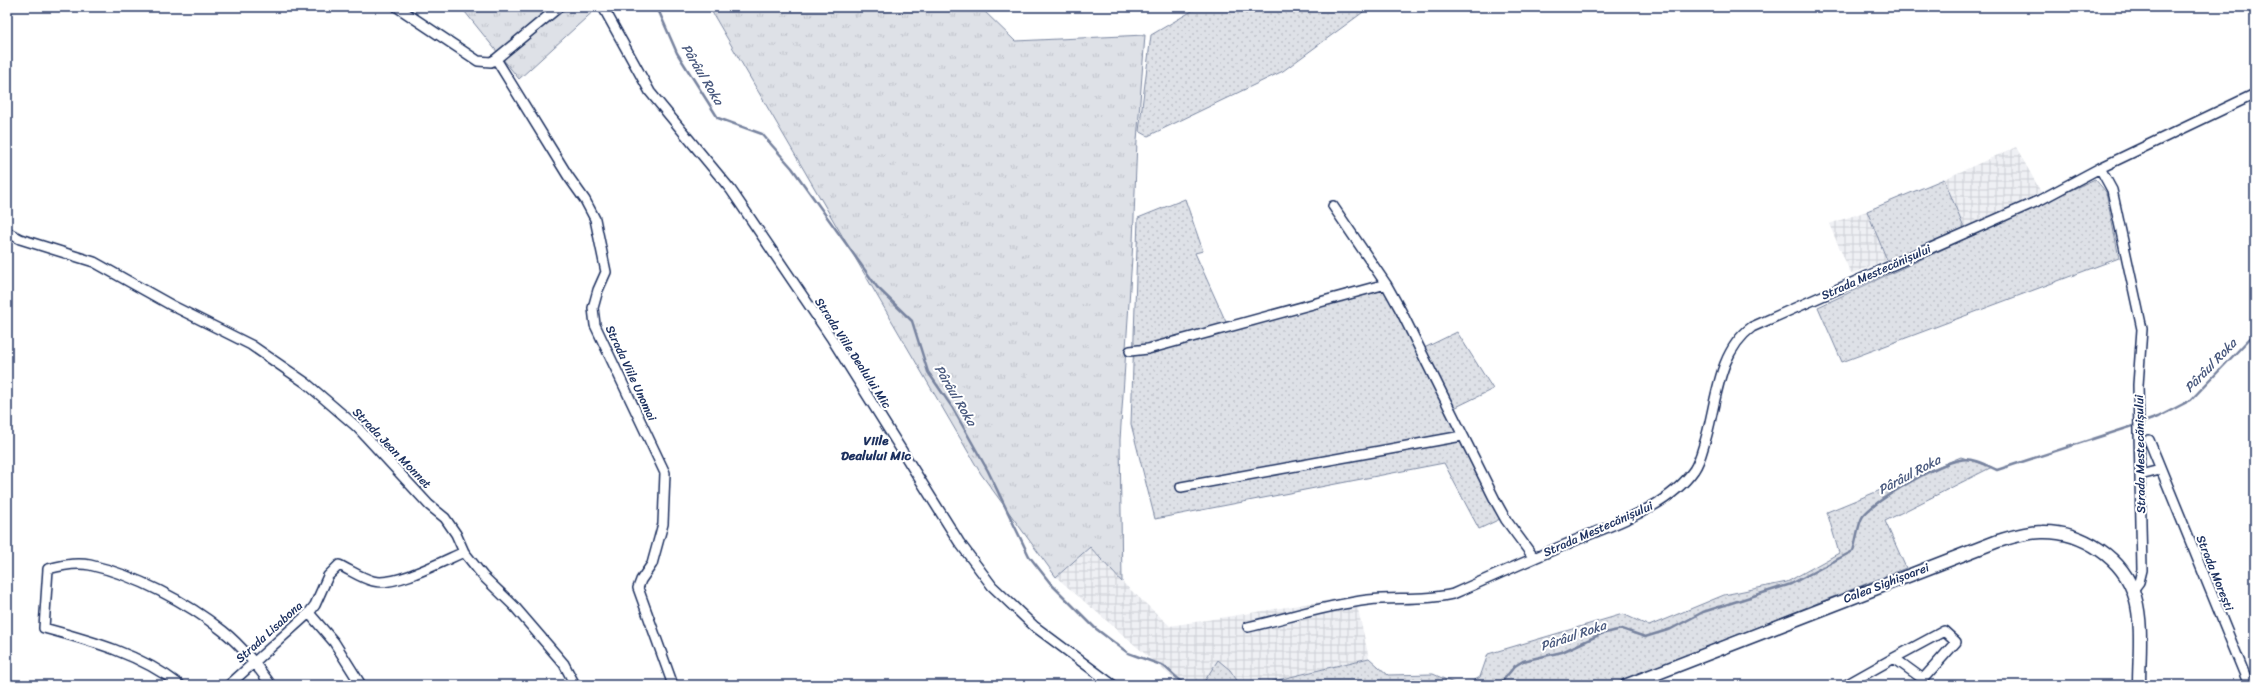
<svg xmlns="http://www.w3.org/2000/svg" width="2262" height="692" font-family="Sriracha,sans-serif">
<defs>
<pattern id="industrial-grid" width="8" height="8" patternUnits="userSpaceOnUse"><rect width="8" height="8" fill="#eff0f4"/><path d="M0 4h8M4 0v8" fill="none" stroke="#ccced4"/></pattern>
<pattern id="grass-tufts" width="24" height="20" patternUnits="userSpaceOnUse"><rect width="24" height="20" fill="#dee1e7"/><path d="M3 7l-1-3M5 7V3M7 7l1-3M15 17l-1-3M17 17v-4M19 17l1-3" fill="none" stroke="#bec1c9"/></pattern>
<pattern id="garden-dots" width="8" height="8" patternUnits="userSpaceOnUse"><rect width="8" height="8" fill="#dee1e7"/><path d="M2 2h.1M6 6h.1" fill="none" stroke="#bec1c9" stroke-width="1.8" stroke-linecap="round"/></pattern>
</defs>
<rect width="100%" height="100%" fill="#fff"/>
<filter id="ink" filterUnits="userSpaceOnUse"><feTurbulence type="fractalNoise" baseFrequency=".025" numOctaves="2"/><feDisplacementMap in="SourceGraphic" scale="8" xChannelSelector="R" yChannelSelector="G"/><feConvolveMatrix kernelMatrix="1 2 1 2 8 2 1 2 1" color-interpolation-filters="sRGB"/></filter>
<g filter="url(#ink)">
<!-- industrial -->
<path fill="url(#industrial-grid)" d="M2016,147L2041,192L1964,228L1944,179Z
M1867,211L1887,260L1851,274L1829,224Z
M1090,547L1122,582L1170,626L1355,596L1369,658L1257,685H1240L1230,670L1218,661L1202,685H1181L1056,577Z"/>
<!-- grass -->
<path fill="url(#grass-tufts)" stroke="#7c88a2" d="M461,7H598L519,79Z
M709,7H980L1015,41L1145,35L1137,141L1133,242L1120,440L1122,582L1090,547L1056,577L981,474Z"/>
<!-- garden -->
<path fill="url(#garden-dots)" stroke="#7c88a2" d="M1199,7H1370L1283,71L1148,136L1139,131L1151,35Z
M1944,179L1964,228L1887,260L1867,211Z
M2095,179L2106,192L2119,258L1842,362L1818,307Z
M1185,199L1203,251L1195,253L1230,331L1384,290L1416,352L1457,332L1493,389L1446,412L1500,519L1479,529L1444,463L1155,519L1131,424L1138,218Z
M1961,457L1992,467L1885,521L1906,568L1611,685H1466L1480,677L1488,654L1623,614L1649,626L1724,595L1787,582L1839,553L1827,512Z
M1369,658L1388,675L1433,674L1458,685H1257Z
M1218,660L1230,670L1240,685H1202Z"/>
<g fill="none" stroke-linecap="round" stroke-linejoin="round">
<!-- stream -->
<path stroke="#77839f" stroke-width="2.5" d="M657,7L677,53L718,118L762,134L792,168L877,287L912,321L928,372L952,407L988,471L1029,556L1051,584L1095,628L1128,653L1164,666L1185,685
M1499,685L1515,666L1523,661L1562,652L1601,634L1622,629L1645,637L1671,629L1703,612L1791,584L1853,551C1856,542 1858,523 1863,516C1877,499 1937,464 1960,460C1972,457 1986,465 1997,470L2130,427L2158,417L2191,400L2255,333"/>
<!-- minor casing -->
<g stroke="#1b2f5e" stroke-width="12">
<path id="minor" d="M397,7L478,61L491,62L496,59L559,7
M603,7L650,92L731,190L832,339L959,542L992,586L1034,626L1113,685
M496,59L568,176L585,200L595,219L606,272L598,290L593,308L595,325L665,473L663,524L652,564L641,580L638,588L673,685
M2100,168L2255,94
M1333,206L1386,284L1401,311L1496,502L1506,520L1534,558
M7,232L20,239L94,262L171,305L251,345L306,383L357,427L429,505L445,518L456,534L464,552L483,576L514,606L564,664L575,685
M1130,351L1148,349L1386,284
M2149,440L2249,685
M2140,475L2160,470
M1181,487L1462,436
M309,613L334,642L361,685
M1248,627C1287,618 1327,605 1368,600C1396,597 1424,601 1453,594C1491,577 1529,560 1567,544C1609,525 1666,510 1694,470C1698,464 1701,455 1703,448C1717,408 1715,354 1752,327L2040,200L2100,168L2112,190L2142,329L2138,385L2142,570L2139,582L2133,590
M180,685C140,654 92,641 44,628L48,569C62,565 76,562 90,565C135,575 187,602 223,631C242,646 257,666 271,685
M229,685L309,613L315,605L328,576L339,565C350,570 361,578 373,581C395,587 443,561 464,552
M1846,685L1894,658L1944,631L1956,642L1923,679L1894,658"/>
</g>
<!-- major casing -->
<g stroke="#1b2f5e" stroke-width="15">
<path id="major" d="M1627,685L1998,541C2012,537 2027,532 2042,532C2082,531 2124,558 2135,597C2143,624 2139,657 2139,685"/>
</g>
<!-- minor -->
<use href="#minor" stroke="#fff" stroke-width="9"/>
<!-- major -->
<use href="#major" stroke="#fff" stroke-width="12"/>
</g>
</g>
<g text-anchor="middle" stroke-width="4" stroke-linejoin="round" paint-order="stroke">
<!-- street labels -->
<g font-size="12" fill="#1b2f5e" stroke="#fff">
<text transform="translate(1876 272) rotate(-24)" y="4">Strada Mestecănișului</text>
<text transform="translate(853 353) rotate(57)" y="4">Strada Viile Dealului Mic</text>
<text transform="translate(631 373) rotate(65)" y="4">Strada Viile Unomai</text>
<text transform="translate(392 448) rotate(46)" y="4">Strada Jean Monnet</text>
<text transform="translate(2140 454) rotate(-91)" y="4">Strada Mestecănișului</text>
<text transform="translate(1598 529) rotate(-24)" y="4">Strada Mestecănișului</text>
<text transform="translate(2215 573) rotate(68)" y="4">Strada Morești</text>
<text transform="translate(1886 583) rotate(-21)" y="4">Calea Sighișoarei</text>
<text transform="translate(269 632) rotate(-42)" y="4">Strada Lisabona</text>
</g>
<!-- water labels -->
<g font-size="13" font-style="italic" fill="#49597e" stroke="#fff">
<text transform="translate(703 74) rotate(59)" y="5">Pârâul Roka</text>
<text transform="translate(2210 365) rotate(-46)" y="5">Pârâul Roka</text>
<text transform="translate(956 395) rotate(59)" y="5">Pârâul Roka</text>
<text transform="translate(1909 474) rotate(-28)" y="5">Pârâul Roka</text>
<text transform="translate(1573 635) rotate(-19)" y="5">Pârâul Roka</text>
</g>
<!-- neighbourhood labels -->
<g font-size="13" font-weight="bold" fill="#1b2f5e" stroke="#fff">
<text x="876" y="445">Viile<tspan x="876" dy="15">Dealului Mic</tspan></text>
</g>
</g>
<!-- margin -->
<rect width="2262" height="692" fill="none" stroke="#fff" stroke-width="24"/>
<rect x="12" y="12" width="2238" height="668" fill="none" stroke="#1b2f5e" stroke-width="1.5" filter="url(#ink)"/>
</svg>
